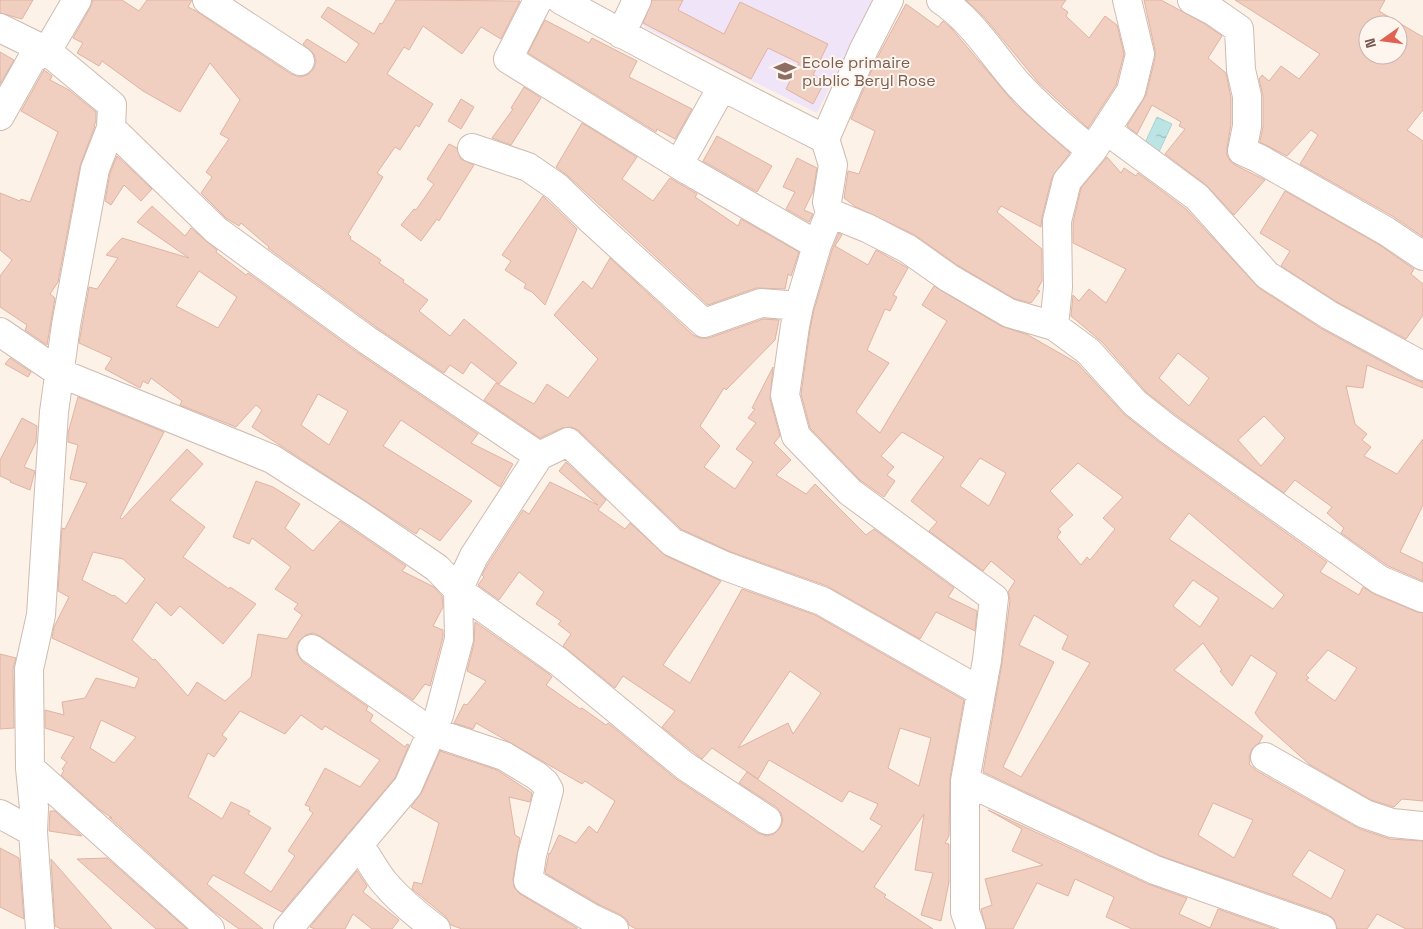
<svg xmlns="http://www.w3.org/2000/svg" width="1423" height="929" font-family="'Space Grotesk',sans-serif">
<defs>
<pattern id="water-ripples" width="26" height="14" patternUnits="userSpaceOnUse" patternTransform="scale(1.25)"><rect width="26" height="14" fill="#bde4e5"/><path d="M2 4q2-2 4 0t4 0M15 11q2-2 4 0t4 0" fill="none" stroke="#9ebcbc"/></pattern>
</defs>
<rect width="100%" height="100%" fill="#fcf2e8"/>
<!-- education -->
<path fill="#efe4f8" d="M637,0H873L817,113L646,28L630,16Z"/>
<!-- water -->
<path fill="url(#water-ripples)" stroke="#a3d4d6" d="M1157,117L1172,124L1158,154L1144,145Z"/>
<!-- building -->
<path fill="#f0cec0" stroke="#e2b3a1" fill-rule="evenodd" d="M0,0H33L22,19L0,13Z
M93,0H122L139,11L147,0H192L188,7L196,11L291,74L300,77L307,75L313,70L316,62L314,54L303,44L307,39L346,63L359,44L321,17L328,7L374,34L380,23L382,24L396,0L520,1L501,39L481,27L462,54L423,26L409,50L404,47L387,74L433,104L419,127L416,125L400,150L395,147L377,173L383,177L348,234L351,237L350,239L381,260L379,263L404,280L403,282L428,300L419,311L450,336L464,319L517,363L499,384L471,362L463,374L450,365L444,373L376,327L268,248L269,247L241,223L239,226L226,218L201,193L212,177L206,172L229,139L220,134L240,100L210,63L180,112L143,91L102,61L99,66L77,53L83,43L73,38L90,8Z
M652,0H683L678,10L724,34L740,2L828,44L813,75L825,81L813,104L786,89L799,63L768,48L751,79L643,23Z
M966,0H1066L1061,7L1068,12L1066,16L1089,38L1105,16L1117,25L1124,54L1116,85L1088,128L1038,82L985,18Z
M1144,0H1161L1205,24L1222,36L1208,58L1226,73L1231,98V124L1227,148V155L1230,161L1235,165L1265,180L1234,215L1206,185L1165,154L1185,129L1179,126L1181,122L1152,105L1137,134L1127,126L1146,95L1155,58V50Z
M1235,0H1385L1379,11L1423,37V110L1407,130L1423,141V237L1394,217L1300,164L1318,135L1311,130L1287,156L1260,142L1263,126V96L1259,79L1262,75L1269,81L1281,66L1299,79L1320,54ZM1368,25H1398V55H1368Z
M906,4L938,27L943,21L952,29L1015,104L1070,153L1052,177L1042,217L1041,227L1001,206L997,212L1042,249V281L1037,290L1040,291L1031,303L1015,299L957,265L915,235L856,207L844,198L848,171L859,174L875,131L851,119L876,60Z
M545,20L589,43L592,38L637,61L629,77L692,109L675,139L657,129L656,132L528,53Z
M0,52L14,60L0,84Z
M44,70L52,76L50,80L69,90L96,112V122L94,125L95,126L80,166L58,282L50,294L55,298L47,345L25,330L27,325L0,307V276L12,260L0,250V193L20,201L21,199L30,202L58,132L21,111Z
M524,87L541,98L511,145L492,138L513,109L511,108Z
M461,99L474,107L461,129L448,121Z
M582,123L637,157L622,179L653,201L670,178L697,194L695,197L738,226L741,219L799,252L791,276L788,274L785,289L756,288L708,305L568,176L556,167Z
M717,136L772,166L757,192L703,161Z
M449,144L457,148L461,159L474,165L439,221L437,219L421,241L401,225L414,209L416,210L434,184L427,179Z
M117,156L152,189L141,201L124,185L111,205L105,201L110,173Z
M1107,157L1121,173L1124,168L1136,176L1138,173L1186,209L1259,288L1322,329L1416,380L1423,382V388L1367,365L1363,388L1346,386L1355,424L1367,434L1362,440L1371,447L1364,456L1397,474L1423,439V505L1400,552L1423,563V581L1388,566L1341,533L1344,528L1327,513L1332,507L1295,480L1284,493L1177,416L1146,392L1102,342L1071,316L1073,295L1079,301L1089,289L1106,303L1126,269L1073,243V223L1081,188ZM1178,353L1209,378L1189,406L1159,378ZM1264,416L1285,438L1261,466L1238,440Z
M797,158L817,168L813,192L804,210L813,214L809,222L786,209L795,192L783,187Z
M1285,191L1378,244L1414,269L1411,274L1423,284V315L1406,339L1337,302L1281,266L1290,251L1260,233Z
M543,196L577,229L545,305L532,292L524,288L526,284L505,270L511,261L502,255Z
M152,206L185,236L191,228L217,250L216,252L246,275L248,273L358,353L478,434L471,443L513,464L500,487L401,420L383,446L472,501L440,541L420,528L416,534L252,427L262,410L256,405L236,427L180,405L182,401L151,378L148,384L143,381L140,388L105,369L112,358L79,343L89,287L97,289L118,258L106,255L122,238L189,258L137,222ZM199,271L237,297L218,328L176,306ZM318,394L348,411L329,445L301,425Z
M839,233L842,235L835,246L868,265L876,250L908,268L893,295L897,297L890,311L885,309L867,350L889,363L856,412L880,433L947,321L922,305L934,286L1001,326L1028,335L1077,363L1125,415L1159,442L1327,562L1320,572L1359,595L1363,587L1374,594L1417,612L1423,613V801L1402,799L1394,807L1371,800L1309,764L1261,721L1255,713L1277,673L1251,655L1232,686L1220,671L1222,670L1203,643L1174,670L1263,736L1259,743L1252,749L1249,757L1250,761L1249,764L1257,771L1360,829L1390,839L1423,841V929H1406L1377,914L1367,929H1337L1334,919L1327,914L1161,856L983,772L1002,663L1010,600L1008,592L1015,581L991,561L983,571L929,531L937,522L911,501L944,457L902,432L881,456L894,467L887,475L895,481L884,497L860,480L810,428L801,394L810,329L814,310L832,250ZM980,458L1006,473L989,506L960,486ZM1078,463L1123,497L1103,518L1115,529L1090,560L1087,557L1081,565L1057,537L1061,532L1058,529L1073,515L1050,491ZM1189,513L1284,595L1273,609L1169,539ZM1193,580L1219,598L1200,627L1173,606ZM1034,615L1068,636L1062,649L1090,663L1021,777L1003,767L1054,662L1019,645ZM1328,650L1357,668L1335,701L1306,680L1309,678L1306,675ZM1213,803L1253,820L1234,858L1198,835ZM1309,850L1345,870L1331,899L1292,875Z
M610,258L693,335L700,338H709L763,319L779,320L775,340L726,390L724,388L700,426L720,446L704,467L735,489L753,462L736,449L756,423L748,418L755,409L752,408L773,367L770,399L780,436L774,443L791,460L776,475L806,494L815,484L866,535L874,529L954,588L948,597L977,611L975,631L936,612L920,639L827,586L731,552L681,529L578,430L571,427L562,428L540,438L484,400L496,383L534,404L547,384L568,398L598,359L554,315L583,281L592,289Z
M10,358L31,372L28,377L5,364Z
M78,397L164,432L120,518L122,519L187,449L203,464L170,500L205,527L183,557L229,589L230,587L256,604L223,644L180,606L171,616L156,602L132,640L153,660L155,659L188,696L197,682L225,701L251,677L258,634L287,639L302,615L294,609L298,604L275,589L291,567L252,538L249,544L233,537L256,481L273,487L300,504L285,528L313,551L340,521L406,566L402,571L434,587L442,596L443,607L433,626L443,630V637L430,686L425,684L413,700L320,636L313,633L306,635L299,641L296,648L298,655L303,662L368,707L366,710L373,715L370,721L405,747L407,744L409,745L395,778L282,912L213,875L207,884L263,929H239L212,910L109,817L112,818L100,810L61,775L64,771L62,769L67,762L61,758L74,737L45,728V710L64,715L62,702L85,698L96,678L135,688L139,678L52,638L54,627L69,597L58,591L62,528L65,529L87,483L70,479L78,445L68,442V433ZM93,552L123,559L145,579L126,604L114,595L113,596L82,580ZM240,711L285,734L301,715L322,730L325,726L380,760L360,787L325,768L305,805L310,807L309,810L313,813L288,851L295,856L271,892L244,873L271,828L248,814L250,811L231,802L222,819L188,797L208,753L214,757L227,739L222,735ZM101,720L136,737L114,763L90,748Z
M22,418L37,426L36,442L24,467L35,471L30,490L10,482L11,481L0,476V460Z
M566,462L606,500L598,510L625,529L630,523L666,556L721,581L663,665L690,683L742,589L815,615L964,700L950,778L949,836L945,843L949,844V882L941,921L921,915L933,873L915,870L924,814L874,887L886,895L884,897L933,929H636L629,925L627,920L621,915L600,905L545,873L549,853L550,854L559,835L576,843L589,826L597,833L615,801L585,781L582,784L476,723L473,729L454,723L464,704L467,705L486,681L467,671L474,643L475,622L549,674L552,677L546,685L580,709L582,708L606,725L608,723L676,779L758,833L767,836L774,834L780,828L783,820L781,813L776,807L739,783L747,772L863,852L882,826L870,819L878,804L849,791L842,802L769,760L758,779L712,748L702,759L662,727L675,711L623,676L615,688L563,646L571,634L558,624L561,621L536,604L544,592L519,572L499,600L478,585L484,577L482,575L488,564L523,510L529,514L550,482L598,505L559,471ZM790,671L821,693L793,734L788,723L738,748ZM900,728L931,738L919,786L888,768Z
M0,654L16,658L13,669L14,728L0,729Z
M440,751L497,770L532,793L530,802L509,797L515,835L520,838L513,879L514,887L520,894L577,928V929H462L451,925L445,916L412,889L414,882L422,884L439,823L411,807L422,792Z
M988,810L1148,884L1187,898L1179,914L1210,928L1218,909L1275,929H1132L1106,917L1114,897L1075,879L1068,896L1037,883L1013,929H986L981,909L992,905L985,879L1043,865L1012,851L1022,829Z
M50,811H55L82,836L49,831Z
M0,848L19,858L24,919L0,907Z
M107,858L187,929H156L77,859Z
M51,859L112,929H61L55,926Z
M357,871L367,886L363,892L399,920L392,929H372L353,914L345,929H315L310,927Z"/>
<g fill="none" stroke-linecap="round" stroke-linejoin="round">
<!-- minor casing -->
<g stroke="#cfbbb1" stroke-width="30">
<path id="minor" d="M207,0L300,61
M538,0L508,59L689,171L817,245
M561,0C648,49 736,94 825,139
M889,0L864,49L825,139L833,165L827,202L830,213L817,245L799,306L795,326L785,395L796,436L850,492L994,598L987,660L965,781V912L971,929
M941,0C973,21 993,56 1018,84C1041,109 1066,130 1092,151
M1192,0L1213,11L1239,29L1241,70L1247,96V126L1242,151L1258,158L1386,231L1423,256
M0,28L47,51L112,105L111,128L95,169L66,325L54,412L41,615L29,669L30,768L34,808L33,832L40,929
M621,34L637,0
M47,51L77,0
M0,116L32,59L47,51
M111,128L216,230L367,340L539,456
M1106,130L1197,197L1267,275L1329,315L1423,366
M472,148L528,167L557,187L590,219L704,323L761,303L799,306
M679,164L722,87
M830,213L867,228L908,249L949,278L1009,313L1054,326L1088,351L1135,403L1168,429L1380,580L1423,598
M1054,326L1058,287L1057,221L1067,181L1092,151L1131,91L1140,54L1127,0
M0,332L60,373L272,459L358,514L437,568L458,590L559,662L685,766L767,820
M312,649L430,731L504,756L537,776L545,783L549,790L532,855L528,881L593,919L614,929
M1265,757L1365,814L1392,823L1423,826
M30,768L210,929
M965,781L1155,870L1322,929
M0,814L33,832
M359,844C367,856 374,869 383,881C398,899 417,915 436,929
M288,929L408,786L439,715L459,639L458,590L474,556L539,456L568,442L672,542L725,566L822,601L980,691"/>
</g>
<!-- minor -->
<use href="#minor" stroke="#fff" stroke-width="28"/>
</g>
<!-- icons -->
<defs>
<g id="school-bare" transform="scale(1.725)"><path d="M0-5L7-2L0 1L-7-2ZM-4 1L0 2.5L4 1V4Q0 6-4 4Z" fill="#8d6e63" stroke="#fef6ee" stroke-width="2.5" paint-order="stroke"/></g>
</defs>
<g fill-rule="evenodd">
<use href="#school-bare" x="785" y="71"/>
</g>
<g text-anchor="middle" stroke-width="4" stroke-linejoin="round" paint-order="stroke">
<!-- education labels -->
<g font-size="16" fill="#785e54" stroke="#fef6ee" text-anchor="start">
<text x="802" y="68">Ecole primaire<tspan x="802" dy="18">public Beryl Rose</tspan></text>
</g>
</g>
<!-- north arrow -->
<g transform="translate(1383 40) rotate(256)"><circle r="24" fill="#fef6ee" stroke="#c7b6ae"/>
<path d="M0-4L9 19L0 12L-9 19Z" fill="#e16252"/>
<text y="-8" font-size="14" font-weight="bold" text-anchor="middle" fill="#75564d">N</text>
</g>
</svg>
